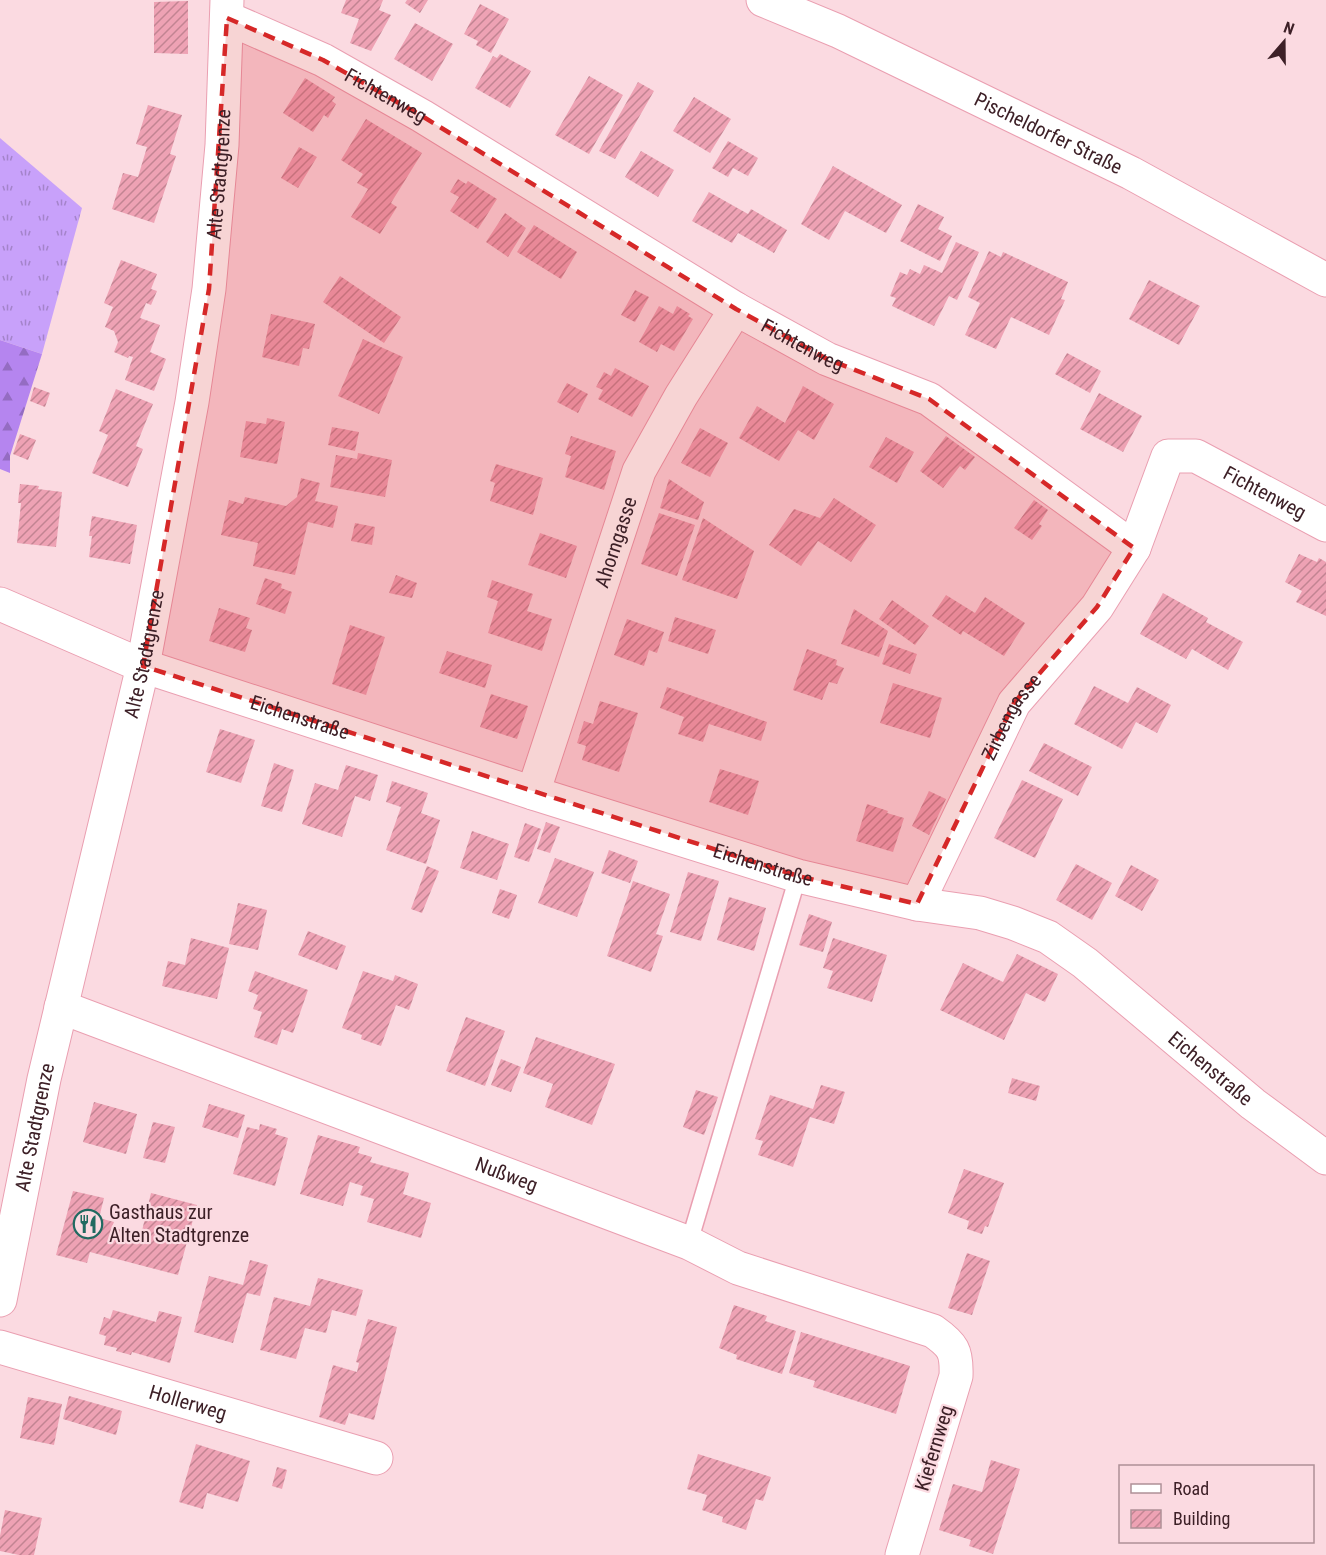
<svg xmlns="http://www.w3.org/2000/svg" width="1326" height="1555" font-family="'Roboto Condensed',sans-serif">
<defs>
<pattern id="grass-tufts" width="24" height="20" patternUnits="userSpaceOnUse" patternTransform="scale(1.5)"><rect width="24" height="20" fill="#c8a1fa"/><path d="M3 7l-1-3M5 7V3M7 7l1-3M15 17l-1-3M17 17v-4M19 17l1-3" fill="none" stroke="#a483ca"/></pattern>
<pattern id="forest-firs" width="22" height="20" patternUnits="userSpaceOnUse" patternTransform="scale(1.5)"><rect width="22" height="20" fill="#b585ef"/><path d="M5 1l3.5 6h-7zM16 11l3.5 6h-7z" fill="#946cc2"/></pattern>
<pattern id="building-hatch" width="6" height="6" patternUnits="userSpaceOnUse" patternTransform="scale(1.5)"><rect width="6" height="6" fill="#eea2b4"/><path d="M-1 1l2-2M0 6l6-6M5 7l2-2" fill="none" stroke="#c28492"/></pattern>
</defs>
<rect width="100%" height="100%" fill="#fbdae1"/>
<!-- grass -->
<path fill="url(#grass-tufts)" d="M0,138L82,208L42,354L0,340Z"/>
<!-- forest -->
<path fill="url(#forest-firs)" d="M0,340L42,354L10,456V473L0,469Z"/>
<!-- building -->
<path fill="url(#building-hatch)" d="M346,0H383L379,10L391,15L371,51L350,43L359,19L341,13Z
M407,0H428L420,13L405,3Z
M188,1V54L154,53V2Z
M480,4L509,19L491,53L476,45L478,41L464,34Z
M415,23L453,44L432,81L394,59Z
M500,54L531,71L510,108L475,88L493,56L497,58Z
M589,76L623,95L589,154L555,135Z
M305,78L335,97L332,101L336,104L328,118L324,115L313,132L283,113Z
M638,82L654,91L615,159L599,151Z
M694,97L731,119L710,153L673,131Z
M148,105L182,115L170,154L176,156L154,223L112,209L123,173L138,177L147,147L136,144Z
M366,119L422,153L391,203L397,207L380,234L351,217L368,189L357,183L363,174L341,160Z
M728,141L758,158L748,176L733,168L728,177L712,168Z
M299,147L317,157L298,188L281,178Z
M641,151L674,170L658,197L625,177Z
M833,166L902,205L886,233L845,211L829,240L801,224Z
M458,179L466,184L468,181L497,199L478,229L450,211L459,197L450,192Z
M709,192L748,214L751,209L787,230L774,253L738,233L732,243L692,221Z
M918,204L944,217L938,229L952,236L940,261L900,241Z
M505,213L526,228L508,257L486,242Z
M534,225L577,252L561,279L517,252Z
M956,242L979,252L957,300L949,296L934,326L892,306L896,298L890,296L900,272L907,275L910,269L920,274L924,265L942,273Z
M989,251L1001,257L1003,252L1068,282L1061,299L1065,300L1049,335L1011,317L996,349L965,335L980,303L968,297Z
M121,260L157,274L151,289L157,291L151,305L146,303L140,318L160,325L150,352L166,359L154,391L125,380L133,357L129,356L128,358L114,352L118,342L114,331L105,327L113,307L104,303Z
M340,276L401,317L384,343L323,302Z
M1149,280L1200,306L1179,345L1129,319Z
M635,290L649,297L635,322L621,315Z
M659,306L673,314L677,306L690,314L688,316L693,319L674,351L661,344L657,352L639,342Z
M271,314L315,324L309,349L303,348L299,366L262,357Z
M363,339L403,357L379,414L338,396Z
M1067,353L1101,371L1090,393L1055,374Z
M615,368L649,386L632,417L598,399L603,390L596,387L604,372L611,376Z
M567,383L588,394L578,413L557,402Z
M803,386L834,404L814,440L798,430L779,461L739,438L757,406L785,423Z
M34,387L50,393L45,407L30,401Z
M116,389L153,404L136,446L143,449L128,487L92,473L108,435L99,431Z
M1099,393L1142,416L1123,452L1080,429Z
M267,418L285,422L277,464L240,457L246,421L266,424Z
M332,427L359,432L355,451L328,445Z
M700,428L728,443L710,477L681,463Z
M20,434L36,440L28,460L13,454Z
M571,436L616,451L604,490L565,477L571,456L565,454Z
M946,436L975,457L965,470L960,466L943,488L920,471Z
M886,437L914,452L897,483L869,467Z
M358,453L392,460L385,497L330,487L336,455L357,459Z
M496,464L543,478L533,515L490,501L495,483L490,481Z
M301,478L320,483L315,501L338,506L333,528L308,522L295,575L253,566L258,543L221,535L229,500L243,504L245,497L286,506L297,497Z
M669,479L704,502L698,520L660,508Z
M20,484L39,486L38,489L62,492L56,547L17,543L21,503H18Z
M834,498L876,525L851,562L818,541L801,566L769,545L794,509L820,518Z
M1034,500L1048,510L1039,524L1042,526L1032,540L1014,528Z
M659,513L695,525L677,576L641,564Z
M92,516L137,525L130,564L89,557L92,536H89Z
M703,518L754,551L737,599L682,580Z
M355,523L375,527L372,545L351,541Z
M540,533L577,546L566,578L528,565Z
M1299,554L1317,562L1319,558L1326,562V616L1296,602L1302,591L1285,582Z
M396,575L417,583L412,598L389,593Z
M265,578L282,584L281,588L292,592L285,614L256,604Z
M492,580L533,594L527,611L552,619L542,651L488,633L498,601L487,597Z
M1163,593L1208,618L1206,622L1243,642L1228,670L1192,649L1186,659L1140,634Z
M946,595L975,613L985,597L1025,623L1004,656L963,631L961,635L932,616Z
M892,600L929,626L915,645L879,619Z
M219,608L250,618L246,628L252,630L245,652L209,641Z
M854,609L888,631L879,657L841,644Z
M675,617L716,630L708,654L668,641Z
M627,619L664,632L657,653L649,650L644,666L614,655Z
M350,625L385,637L366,695L332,684Z
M889,644L917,654L910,674L882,664Z
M807,649L837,660L836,665L844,668L837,684L829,682L822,700L793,690Z
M447,651L492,665L485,688L439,673Z
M893,683L942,698L930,738L880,723Z
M1094,686L1128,703L1137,687L1171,705L1157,733L1136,722L1122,749L1074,724Z
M667,687L767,722L761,741L709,724L703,742L678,734L684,717L660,708Z
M491,694L528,706L517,739L480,727Z
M600,701L638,713L619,772L582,760L586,746L577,743L584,721L593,724Z
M220,729L255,740L241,783L206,772Z
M1044,743L1092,767L1078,796L1029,771Z
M274,763L294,770L282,812L261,806Z
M346,765L378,775L370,801L355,796L342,837L302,824L315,783L338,790Z
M720,769L759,781L748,815L709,802Z
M1022,780L1063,799L1035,858L994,838Z
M392,781L428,793L421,813L440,820L426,864L386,850L401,807L386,802Z
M929,791L946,799L929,835L912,826Z
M867,804L888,811L887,813L904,818L893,852L856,841Z
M546,822L560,827L550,853L537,849Z
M525,823L541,829L529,862L514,857Z
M472,831L509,844L497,880L460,868Z
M609,850L638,861L630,883L601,873Z
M555,858L594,872L577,917L538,903Z
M1076,864L1112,883L1092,920L1056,900Z
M1131,865L1159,880L1142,911L1115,896Z
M427,866L439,871L422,913L411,909Z
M688,872L719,881L701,941L670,932Z
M633,881L670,894L656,934L663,936L651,972L607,956Z
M500,889L517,895L509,919L492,913Z
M729,897L766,908L754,951L717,940Z
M238,903L267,910L258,950L229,944Z
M809,914L832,922L823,952L799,945Z
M308,931L346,946L337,970L298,955Z
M191,938L229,948L217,999L162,986L168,961L185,965Z
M833,938L887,955L872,1002L827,988L833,971L823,968Z
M1017,954L1058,974L1045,1002L1026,993L1004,1040L940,1010L963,963L1003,982Z
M255,971L308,990L293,1033L282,1029L277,1045L254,1037L262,1012L253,1009L258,995L248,991Z
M363,971L393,981L395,975L418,984L409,1010L396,1005L381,1046L361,1039L362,1035L342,1028Z
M466,1017L505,1031L485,1086L446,1071Z
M536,1037L615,1064L592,1125L545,1107L553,1084L523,1073Z
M501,1059L521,1067L511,1092L491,1085Z
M1012,1078L1040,1086L1036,1101L1008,1093Z
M821,1085L845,1092L834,1124L810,1117L793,1167L758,1155L763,1141L755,1139L770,1095L813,1109Z
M696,1090L718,1097L704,1135L683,1127Z
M94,1102L137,1114L126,1154L83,1142Z
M209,1104L245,1115L238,1138L202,1127Z
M153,1122L175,1127L165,1163L143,1158Z
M260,1124L277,1129L275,1134L288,1138L275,1186L233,1174L247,1127L259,1130Z
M318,1135L360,1147L358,1153L372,1157L370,1162L409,1173L403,1194L431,1203L421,1238L367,1222L374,1199L360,1195L363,1186L350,1182L343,1206L300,1194Z
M964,1169L1004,1183L988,1227L985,1226L982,1234L967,1229L969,1221L948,1213Z
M73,1191L104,1198L99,1218L114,1222L112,1227L141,1235L151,1193L197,1205L178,1275L90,1252L87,1263L56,1255Z
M967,1253L990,1261L972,1315L948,1308Z
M250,1260L268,1265L260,1296L247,1293L233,1343L194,1332L209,1276L243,1285Z
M318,1278L363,1290L356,1316L332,1310L326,1333L305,1328L296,1359L260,1350L274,1297L310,1306Z
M734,1305L767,1316L765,1321L796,1331L782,1374L736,1359L737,1355L719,1348Z
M113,1310L156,1322L159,1311L182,1317L170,1363L132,1352L131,1355L116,1351L117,1348L104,1345L106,1336L99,1334L104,1317L110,1319Z
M368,1319L397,1327L374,1420L349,1413L345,1425L319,1417L333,1365L357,1372L359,1363L356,1362Z
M801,1332L910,1366L896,1414L813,1387L815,1381L789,1373Z
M69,1396L122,1411L116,1435L63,1419Z
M28,1397L62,1404L54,1445L20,1438Z
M196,1444L250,1461L238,1502L207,1493L203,1509L179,1502Z
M698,1454L771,1477L763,1501L756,1499L746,1530L722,1522L723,1517L702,1510L707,1495L687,1489Z
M991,1460L1020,1469L993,1554L969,1546L971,1540L939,1530L953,1484L982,1492Z
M277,1467L287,1470L282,1489L272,1486Z
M5,1510L42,1518L34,1555H19L0,1551V1536Z"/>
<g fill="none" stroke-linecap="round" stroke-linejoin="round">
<!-- service casing -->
<g stroke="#ea9fb1" stroke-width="19">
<path id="service" d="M689,1243L798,876"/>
</g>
<!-- minor casing -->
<g stroke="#ea9fb1" stroke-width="35">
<g id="minor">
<path id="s1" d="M227,18L323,60L422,116L736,309L827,359L929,399L1134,548L1168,456H1196L1326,525"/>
<path id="s2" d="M0,604L143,666L533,793L798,876L917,904L980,913L1013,923L1048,937L1085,963L1253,1104L1326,1158"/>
<path id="s3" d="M533,793L639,471L681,396L736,309"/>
<path id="s4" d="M917,904L1014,703L1097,607L1134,548"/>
<path id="s5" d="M61,1007L689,1243L738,1268L933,1331C953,1345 957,1351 956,1376L902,1555"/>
<path id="s6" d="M0,1347L376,1458"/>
</g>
</g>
<!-- tertiary casing -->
<g stroke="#ea9fb1" stroke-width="35">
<g id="tertiary">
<path id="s7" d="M0,1300L44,1079L143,666L192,402L209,289L222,145L227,0"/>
</g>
</g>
<!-- secondary casing -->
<g stroke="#ea9fb1" stroke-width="35">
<g id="secondary">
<path id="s8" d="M763,0L838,31L1131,173L1326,280"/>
</g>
</g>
<!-- service -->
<use href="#service" stroke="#fff" stroke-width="16"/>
<!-- minor -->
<use href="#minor" stroke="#fff" stroke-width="33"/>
<!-- tertiary -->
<use href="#tertiary" stroke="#fff" stroke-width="33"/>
<!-- secondary -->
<use href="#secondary" stroke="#fff" stroke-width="33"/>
</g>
<!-- marked area -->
<path fill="#d62828" fill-opacity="0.2" stroke="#d62828" stroke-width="4.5" stroke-dasharray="12 8" stroke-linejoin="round" d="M227,18L323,60L422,116L736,309L827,359L929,399L1134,548L1097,607L1014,703L917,904L798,876L143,666L209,289Z"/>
<!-- icons -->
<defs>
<g id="restaurant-ring" transform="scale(1.5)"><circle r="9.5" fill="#fbdae1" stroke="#216a61" stroke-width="1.5"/><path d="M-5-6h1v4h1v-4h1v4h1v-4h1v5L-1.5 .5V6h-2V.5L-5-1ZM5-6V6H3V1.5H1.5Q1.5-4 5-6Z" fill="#216a61"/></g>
</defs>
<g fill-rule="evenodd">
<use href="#restaurant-ring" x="88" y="1224"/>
</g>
<g text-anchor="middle" stroke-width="4.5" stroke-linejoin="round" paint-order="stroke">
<!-- street labels -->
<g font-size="20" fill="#3d2027" stroke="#fbdae1">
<text dy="7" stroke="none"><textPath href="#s1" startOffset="177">Fichtenweg</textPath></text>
<text dy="7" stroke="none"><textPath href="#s8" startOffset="315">Pischeldorfer Straße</textPath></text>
<text dy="7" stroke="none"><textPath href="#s7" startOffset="1148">Alte Stadtgrenze</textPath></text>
<text dy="7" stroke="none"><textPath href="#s1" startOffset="663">Fichtenweg</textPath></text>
<text dy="7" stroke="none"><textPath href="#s1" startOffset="1258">Fichtenweg</textPath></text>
<text dy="7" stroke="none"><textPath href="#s3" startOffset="264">Ahorngasse</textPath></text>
<text dy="7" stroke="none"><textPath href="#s7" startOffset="662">Alte Stadtgrenze</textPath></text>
<text dy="7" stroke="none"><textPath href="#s2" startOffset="321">Eichenstraße</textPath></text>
<text dy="7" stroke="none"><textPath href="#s4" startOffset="210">Zirbengasse</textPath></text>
<text dy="7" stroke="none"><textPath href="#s2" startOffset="807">Eichenstraße</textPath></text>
<text dy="7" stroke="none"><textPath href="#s2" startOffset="1311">Eichenstraße</textPath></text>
<text dy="7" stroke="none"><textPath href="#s7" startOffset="176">Alte Stadtgrenze</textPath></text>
<text dy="7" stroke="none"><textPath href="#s5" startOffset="476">Nußweg</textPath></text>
<text dy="7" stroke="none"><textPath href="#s6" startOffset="196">Hollerweg</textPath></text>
<text transform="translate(934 1448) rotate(-73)" y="7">Kiefernweg</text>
</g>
<!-- poi labels -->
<g font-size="20" fill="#3d2027" stroke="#fbdae1" text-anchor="start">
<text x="109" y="1219">Gasthaus zur<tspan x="109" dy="23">Alten Stadtgrenze</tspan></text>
</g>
</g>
<!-- legend -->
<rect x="1119" y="1465" width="195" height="78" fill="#fbdae1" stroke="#af9097" stroke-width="1.5"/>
<rect x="1131" y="1484" width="30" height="9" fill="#ffffff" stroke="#af9097" stroke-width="1.5"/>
<text x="1173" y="1495" font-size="18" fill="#3d2027">Road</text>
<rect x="1131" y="1510" width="30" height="18" fill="url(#building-hatch)" stroke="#af9097" stroke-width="1.5"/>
<text x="1173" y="1525" font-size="18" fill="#3d2027">Building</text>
<!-- north arrow -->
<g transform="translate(1284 42) rotate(20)" stroke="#fbdae1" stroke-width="4.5" paint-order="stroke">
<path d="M0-4.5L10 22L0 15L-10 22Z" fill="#3d2027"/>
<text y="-9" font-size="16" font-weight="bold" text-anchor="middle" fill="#3d2027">N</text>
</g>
</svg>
